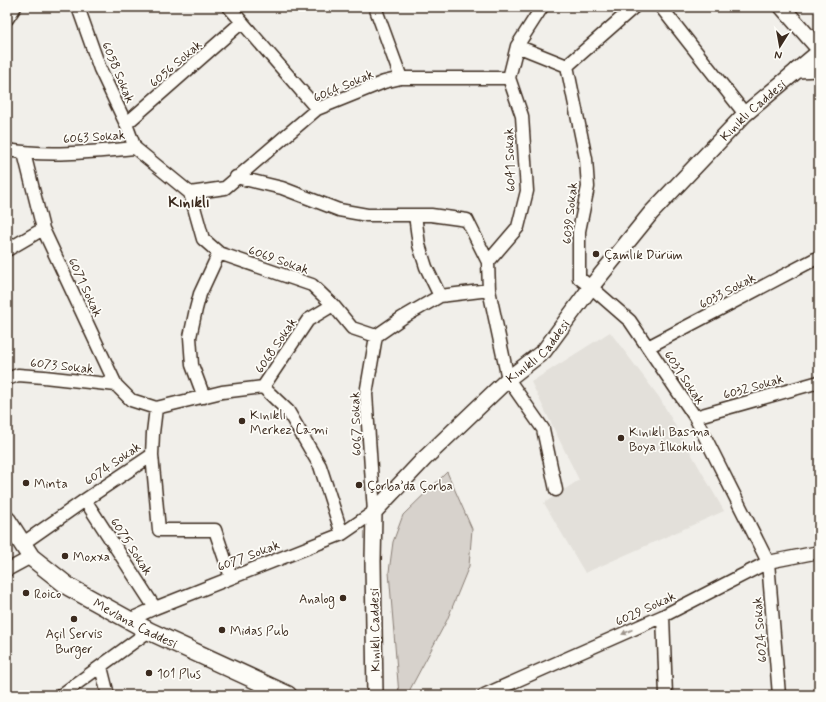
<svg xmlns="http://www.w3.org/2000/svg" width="826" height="702" font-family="Mynerve,sans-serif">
<rect width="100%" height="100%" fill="#f1efea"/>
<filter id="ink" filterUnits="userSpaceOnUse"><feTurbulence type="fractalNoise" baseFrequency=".025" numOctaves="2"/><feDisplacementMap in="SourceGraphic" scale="8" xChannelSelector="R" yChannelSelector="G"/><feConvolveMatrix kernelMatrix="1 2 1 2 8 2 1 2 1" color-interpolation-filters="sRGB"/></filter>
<g filter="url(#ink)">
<!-- built -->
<path fill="#e3e0da" d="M610,332L659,397L724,511L585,573L544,503L579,480L531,382Z"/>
<!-- green -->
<path fill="#d7d2cc" stroke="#897e75" d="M447,472L472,529L469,566L447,620L407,695H399L389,572L393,542L403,515Z"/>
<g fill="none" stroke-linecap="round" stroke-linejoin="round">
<!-- minor casing -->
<g stroke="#3b2a1e" stroke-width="15">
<path id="minor" d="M78,7L100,69L126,124L135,148
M229,7L317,109
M375,7L401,78
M542,7L517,46L509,78L522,116L527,191L518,227L488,262L489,290L508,379L543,429L556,490
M661,7L745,114
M7,19L15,7
M517,46L567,66
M567,66L586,159L588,187L579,231V278L591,287L630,321L695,417L768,562L779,695
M567,66L634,7
M126,124L242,22
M7,150C49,157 93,152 135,148L190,193
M24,153L43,229L116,385L131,400L156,408
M236,177L282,188L339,210L367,215H431L467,220L488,262
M190,193L203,239L219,253L312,285L333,305L352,328L376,336L402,318L440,296L489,290
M190,193L225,188L317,109L384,82L401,78H509
M415,215L419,245L426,267L440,296
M7,250L43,229
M333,305L308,320L263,387L288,411L320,466L342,534
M648,347L819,257
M7,379L18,375L44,377L116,385
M204,397L192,365L190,337L196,309L200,294L219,253
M695,417L819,382
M152,455L159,530H215L231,577
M85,500L155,608
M22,544L85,500L152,455L153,433L156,408L222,392L263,387
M7,570L31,557
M663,616L666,695
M129,620L155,608L342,534L374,512L366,394L376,336
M101,667L108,695
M61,695L149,631
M484,695L663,616L768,562L819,552"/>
</g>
<!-- tertiary casing -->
<g stroke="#3b2a1e" stroke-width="18">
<g id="tertiary">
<path d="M782,7L819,49"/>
<path d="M797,70L819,69"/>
<path id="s1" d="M375,695L373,561L374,512L424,459L508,379L544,351L591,287L651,213L745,114L819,52"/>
</g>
</g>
<!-- secondary casing -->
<g stroke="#3b2a1e" stroke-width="20">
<g id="secondary">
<path id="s2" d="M7,520L31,557L69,587L149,631L288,695"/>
</g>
</g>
<!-- minor -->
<use href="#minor" stroke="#fdfcf7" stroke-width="12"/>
<!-- tertiary -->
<use href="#tertiary" stroke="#fdfcf7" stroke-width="15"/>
<!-- secondary -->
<use href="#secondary" stroke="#fdfcf7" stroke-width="17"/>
</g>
<!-- one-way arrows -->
<defs><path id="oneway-solid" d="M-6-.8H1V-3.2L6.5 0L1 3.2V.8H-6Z"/></defs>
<use fill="#9c938a" href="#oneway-solid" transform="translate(627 632) rotate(156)"/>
</g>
<!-- markers -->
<g fill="#3b2a1e" stroke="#fdfcf7" stroke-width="1.5">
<circle cx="596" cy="254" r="4"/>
<circle cx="242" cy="421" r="4"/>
<circle cx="621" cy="438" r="4"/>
<circle cx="26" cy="483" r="4"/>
<circle cx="359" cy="485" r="4"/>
<circle cx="65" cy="556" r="4"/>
<circle cx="26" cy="593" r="4"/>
<circle cx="343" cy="598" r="4"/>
<circle cx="74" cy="619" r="4"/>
<circle cx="222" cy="630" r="4"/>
<circle cx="149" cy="673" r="4"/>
</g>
<g text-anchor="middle" stroke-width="3.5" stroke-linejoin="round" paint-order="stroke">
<!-- street labels -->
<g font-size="13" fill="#3b2a1e" stroke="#fdfcf7">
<text transform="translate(175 63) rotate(-41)" y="5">6056 Sokak</text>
<text transform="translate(119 72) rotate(67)" y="5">6058 Sokak</text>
<text transform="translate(343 85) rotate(-23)" y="5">6064 Sokak</text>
<text dy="5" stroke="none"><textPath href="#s1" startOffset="737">Kınıklı Caddesi</textPath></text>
<text transform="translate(94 136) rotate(-4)" y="5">6063 Sokak</text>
<text transform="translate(509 160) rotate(-92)" y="5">6041 Sokak</text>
<text transform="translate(569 213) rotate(-84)" y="5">6039 Sokak</text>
<text transform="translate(279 259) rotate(19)" y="5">6069 Sokak</text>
<text transform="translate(86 287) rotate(65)" y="5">6071 Sokak</text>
<text transform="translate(727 290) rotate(-28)" y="5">6033 Sokak</text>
<text transform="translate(275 345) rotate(-56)" y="5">6068 Sokak</text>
<text dy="5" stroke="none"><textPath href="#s1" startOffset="413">Kınıklı Caddesi</textPath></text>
<text transform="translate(62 365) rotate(6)" y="5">6073 Sokak</text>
<text transform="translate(685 377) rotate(56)" y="5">6031 Sokak</text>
<text transform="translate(753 386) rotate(-16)" y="5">6032 Sokak</text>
<text transform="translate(355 424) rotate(-92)" y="5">6067 Sokak</text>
<text transform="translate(112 463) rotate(-35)" y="5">6074 Sokak</text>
<text transform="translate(132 546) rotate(57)" y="5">6075 Sokak</text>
<text transform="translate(248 555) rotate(-21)" y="5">6077 Sokak</text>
<text transform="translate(645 608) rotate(-25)" y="5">6029 Sokak</text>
<text dy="5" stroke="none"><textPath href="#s2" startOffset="168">Mevlana Caddesi</textPath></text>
<text transform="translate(374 630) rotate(-91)" y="5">Kınıklı Caddesi</text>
<text transform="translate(759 630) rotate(-95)" y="5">6024 Sokak</text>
</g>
<!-- poi labels -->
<g font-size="13" fill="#3b2a1e" stroke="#fdfcf7" text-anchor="start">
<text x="604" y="259">Çamlık Dürüm</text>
<text x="250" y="419">Kınıklı<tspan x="250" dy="15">Merkez Cami</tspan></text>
<text x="629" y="436">Kınıklı Basma<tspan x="629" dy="15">Boya İlkokulu</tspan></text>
<text x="34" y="488">Minta</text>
<text x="367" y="490">Çorba’da Çorba</text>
<text x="73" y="561">Moxxa</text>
<text x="34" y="598">Roico</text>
<text x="335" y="603" text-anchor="end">Analog</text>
<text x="230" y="635">Midas Pub</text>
<text x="74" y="638" text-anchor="middle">Açil Servis<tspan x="74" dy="15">Burger</tspan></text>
<text x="157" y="678">101 Plus</text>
</g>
<!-- quarter labels -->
<g font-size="15" font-weight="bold" fill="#3b2a1e" stroke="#fdfcf7">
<text x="189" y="207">Kınıklı</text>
</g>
</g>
<!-- margin -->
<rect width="826" height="702" fill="none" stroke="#fdfcf7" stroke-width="24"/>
<rect x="12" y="12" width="802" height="678" fill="none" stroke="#3b2a1e" stroke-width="1.5" filter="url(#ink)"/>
<!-- north arrow -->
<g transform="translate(780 46) rotate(191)" stroke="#fdfcf7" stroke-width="3" paint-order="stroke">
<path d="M0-3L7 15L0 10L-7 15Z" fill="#3b2a1e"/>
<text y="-6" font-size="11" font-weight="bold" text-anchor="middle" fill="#3b2a1e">N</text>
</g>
</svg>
